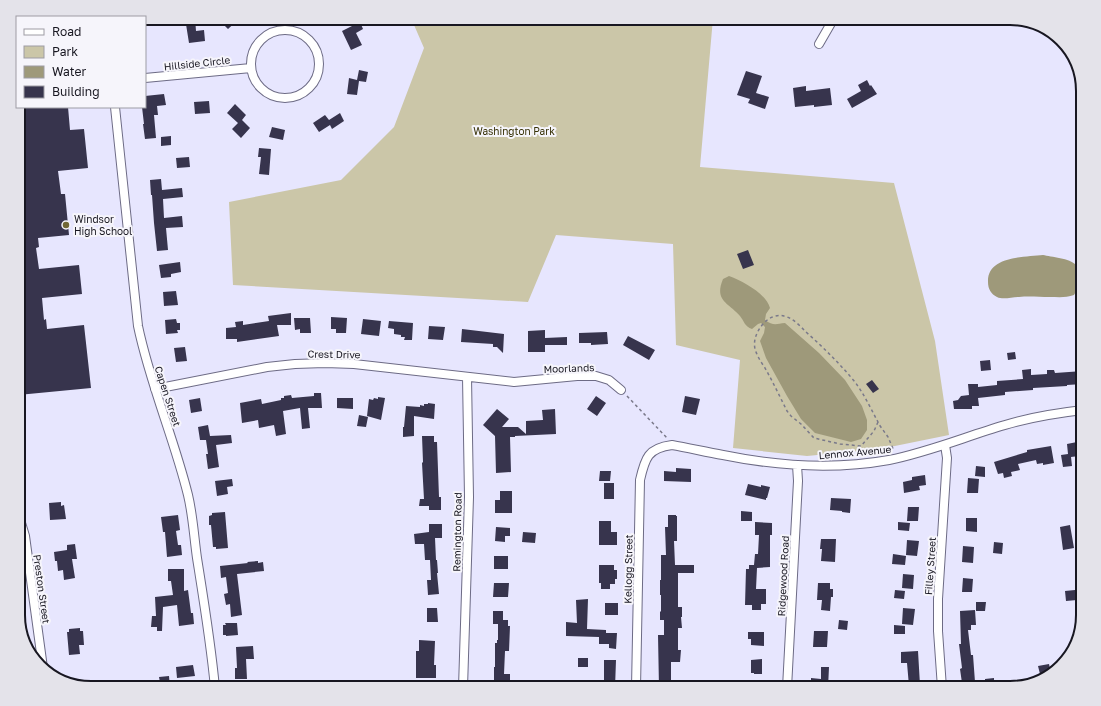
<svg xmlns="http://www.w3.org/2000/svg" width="1101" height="706" font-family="'Golos Text',sans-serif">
<rect width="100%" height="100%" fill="#e7e6fe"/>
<!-- green -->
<path fill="#cbc6a8" d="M411,18H713L700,167L894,183L935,341L949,435L880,449L807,456L733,448L740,360L676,345L673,244L556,235L528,302L233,285L229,202L341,180L394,127L424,48Z"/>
<!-- water -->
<path fill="#9e997a" d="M1043,255C1051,257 1070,258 1076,265C1078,268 1077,273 1078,277C1078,284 1078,289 1074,295C1066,298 1058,297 1050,297C1039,297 1029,296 1019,297C1012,297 1003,300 997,297C991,294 988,289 988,282C987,256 1025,257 1043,255Z
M729,276C742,281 766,293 770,308L766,314L765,320C773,326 776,324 785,323L819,353L845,380L862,406L867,420V430L861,439L851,442L815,433L801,419L787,396L766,358L760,341L764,333L765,327L761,323L758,324L752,329C745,327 744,321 740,316C728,302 714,301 723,279Z"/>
<!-- building -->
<path fill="#37344d" d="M185,18H195L196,31L204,30L205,41L189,43Z
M217,18H240L228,29Z
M360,22L363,29L356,33L362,45L351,50L342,31Z
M359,70L368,72L366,82L359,81L357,95L347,94L349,78L357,80Z
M746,71L762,76L756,93L769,97L765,109L748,103L750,99L737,95Z
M867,80L870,86L871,85L877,94L852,108L847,99L861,91L858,85Z
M806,86V91L830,88L832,105L814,107V105L795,107L793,88Z
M164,94L166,105L157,106L158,115H154L156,138L145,139L143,124H144L142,107H145V96Z
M209,101L210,113L195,114L194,102Z
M235,104L246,115L242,120L250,128L241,138L232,129L238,123L227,113Z
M18,107H68L70,130L84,129L88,168L58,171L61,194H65L69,235L38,238L39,247L36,248L39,269L79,265L82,294L42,298L44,320L46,319L47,329L84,325L91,388L18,395Z
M340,113L344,121L332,129L330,125L319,132L313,123L325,115L329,120Z
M272,127L285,130L283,140L269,137Z
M171,136V145L161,146V137Z
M259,148L271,149L269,175L259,174L261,157H258Z
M189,157L190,167L177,168L176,158Z
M161,179L162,190L182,188L183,197L163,199L164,218L182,216L183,227L166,228L168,250L157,251L154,223L152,195H151L150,180Z
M748,250L754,265L743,269L737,254Z
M180,262L181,272L171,274V277L161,278L159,265Z
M176,291L178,305L164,306L163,292Z
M291,313V325H277L279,336L237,342V339H226V328L236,327L235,322L243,321V325L269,321L268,316Z
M331,317L347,318L346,333H336V329H331Z
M294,318H310L311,333H300V329L295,330Z
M176,319L177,323H180V330H177L178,333L166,334L165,320Z
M363,319L381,321L379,336L361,334Z
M389,321L413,323L412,340H404L405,337H401V335L394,334V329L388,328Z
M429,326L445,327L443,340L428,339Z
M462,329L504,334L503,353L497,347H493V344L461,342Z
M545,330V338L567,337V345H545V352H528V331Z
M607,332L608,344L591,345V343H579V333Z
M628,336L655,350L649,360L623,345Z
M185,347L187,361L176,362L174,348Z
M1015,352L1016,359L1008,360L1007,353Z
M990,360L991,370L981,371L980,361Z
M1031,369V375L1047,374V370H1054L1055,373L1083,371V384L1067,385V386L1033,388V390L1005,392V395L978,398L979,406H972V409H954L953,401L958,400L961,396L969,395L968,384H978V387L997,385V381L1023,379L1022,370Z
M872,380L879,389L873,393L866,384Z
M314,393H321L322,408H308L310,428L302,429L300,408L283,411L286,434L276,436L274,425L259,428L258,420L242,423L240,403L261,399L262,404L281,400V398H284V396L291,395L292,398L314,396Z
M596,396L606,403L597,416L587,409Z
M685,396L700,399L696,415L682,412Z
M378,397L385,398L381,420L367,416L369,399L373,400L374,398L378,399Z
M200,398L202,411L191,413L189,400Z
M337,398H353V409L337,408Z
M428,403L435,404L434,419L414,416V436L403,437V427H404L406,406L420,407V405L424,406V404H428Z
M497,409L509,419L502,427H518L526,434V421L543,420L542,410L555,409L556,434L515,436V437H510L511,472L496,473L495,436L483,425Z
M359,415L368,417L366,427L357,426Z
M208,425L210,436L231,435L232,443L216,445L219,467L208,469L206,454H208L206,440H200L198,427Z
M422,436H434V442H437L439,497H441V510H429V506H419L420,499H424L422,463L423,462Z
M1077,442L1079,456L1071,457L1072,466L1063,467L1061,455L1068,454L1067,444Z
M1051,446L1054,463L1043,465V463L1037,464L1036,460L1018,464L1020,470L1011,472L1012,476L1004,478L1003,473L998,474L994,462L1027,452V450Z
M976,466L985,467V477L975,476Z
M676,468L691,469V482L664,481V471L676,472Z
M600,471H611L610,481H599Z
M925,475L926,485L919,486L920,490L904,493L903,482L912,480V477Z
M968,478L979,479L978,493H967Z
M232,479L233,486L227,487L228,494L217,496L215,481Z
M604,483H614V499H604Z
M748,484L761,487V485L770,487L767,498H766V500L745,495Z
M500,491H512V513H495V500H500Z
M831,498L851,499L850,513L842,512V511L830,510Z
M61,502V506L64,505L66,519L50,520L49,503Z
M908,507H919L918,521H907Z
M741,511L752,512V521H741Z
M225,512L228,548L216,549V547H213L211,525H209V516L212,515V513Z
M178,515L180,530L176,531L178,545H181L182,555L167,557L165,532H163L161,517Z
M668,515H676V516H677V541H674L675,565H694V573H678V607H682V617H681L682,628H678V650H681L680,662H671V688H659L658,635H664V620H660V612L661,611V595H660V580H661V555H666L665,527H668Z
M966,518H977V532L966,531Z
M599,521H611V532H617V545H599Z
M755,522L772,523V535H770V567L757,568L756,589H766V604H761V610H752V605H745L746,569H749V565H754L755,554H758L759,535H755Z
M898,522L910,523L909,531L898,530Z
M429,524H442V538H435L436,560H437L438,573H437L439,594L428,595L427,580H431L430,560H425L424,544H415L414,534L429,532Z
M1070,525L1074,548L1063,550L1060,527Z
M496,527L510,528V536H505V542L495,541Z
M523,532L536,533L535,543L522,542Z
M821,539H836L835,562L821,561L822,549H820Z
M907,540L919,541L917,556L906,555Z
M994,542L1003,543L1002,554L993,553Z
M75,544L77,559H72L75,578L64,580L63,570L58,571L57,561H55L54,552L67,550V545Z
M963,546L974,547L973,563L962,562Z
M893,554L906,556L905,565L892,564Z
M494,556H508V569H494Z
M258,561V563L263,562L264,571L237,574L242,615L231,617L230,604L226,605L224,594L228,593L226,577L221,578L220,566L248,563L247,562Z
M599,565H614V570H617V579H615V584H610V589H601V583H599Z
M168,569H184V591L188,590L191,613H193L194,624L179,626L177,605L163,607L162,631H157V627H151L152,616H156L155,597L173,595L171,581H168Z
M903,574L914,575L913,589L902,588Z
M963,578L973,579L972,592H962Z
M494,583H509L508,597H493Z
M818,583H830V589H833V597H831L830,611L821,610L822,600H817Z
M895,590L905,591L904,599L894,598Z
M1075,590L1077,600L1066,601L1065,591Z
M588,599L587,629L606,630V633H617L616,649L609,648V644H599V637L566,636V622L577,623L576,600Z
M976,602H986L985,611H976Z
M605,603H618V615H605Z
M427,608H437L438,622H427Z
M903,608L915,609L913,625L902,624Z
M975,610L976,625H971V630H968L971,655H973L975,682L962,683L960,669L962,668L959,644H961L960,611Z
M493,611H503V620H508V626H510L509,651H505L504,674H510V687H500V680H494V667H495V643H497V640H498V624H493Z
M839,620L848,621L847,630L838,629Z
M225,623H237L238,635L226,636V635H223V625H226Z
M894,625L905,626V634H894Z
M80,628V631H83L84,645H79L80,654L69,655L67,632H69V629Z
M814,631H828L827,647H813Z
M748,632H764V646L751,645V639H748Z
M419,640L435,641L434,665H436V678H416V651H419Z
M253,646L254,659H246L247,679H235V668H237L236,647Z
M918,651L920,685L909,686L907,663H901V652Z
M578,658H588V667H578Z
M762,659V674H754V673H751V660Z
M604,660H616L615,688H604Z
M1049,664L1051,673L1040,674L1038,666Z
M193,665L195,676L177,678L176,667Z
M821,667H829L828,688H811V678L821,679Z
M169,676L170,688H161L159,677Z
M994,678V687H985V679Z"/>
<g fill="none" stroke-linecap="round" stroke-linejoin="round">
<!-- minor casing -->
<g stroke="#6d6b85" stroke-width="10">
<path id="minor" d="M251 64a34 34 0 1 1 68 0a34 34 0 1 1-68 0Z
M819,44L834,18
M145,78L251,68
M115,107L138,326C150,384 174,438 188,495C193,516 194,537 197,558C204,602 211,644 215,688
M155,389L267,367L295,364L325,363L354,364L514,382L577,376H596L609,380L621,390
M18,513L25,536L43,668
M463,688L469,497L467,377
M636,688L640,480C645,458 648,448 672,445C689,448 706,452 723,455C777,466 834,470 889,460C929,452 967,436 1005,425C1031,417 1057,413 1083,410
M787,688L798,481L797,465
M942,688L938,631V599L947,458L945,445"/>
</g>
<!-- path -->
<path stroke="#7a798a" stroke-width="1.5" stroke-dasharray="3 3" stroke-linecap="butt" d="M627,396L667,438
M878,422L874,431L861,446L840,444L814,438L801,424L791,416L787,411C780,397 773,382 765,368C761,362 757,356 755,349C753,340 757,331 763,324C768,318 776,314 784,316C793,318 800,326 806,332C824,348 840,364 855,382C864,394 871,409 878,422V423L888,437L894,451"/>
<!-- minor -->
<use href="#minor" stroke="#fff" stroke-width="8"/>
</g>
<!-- markers -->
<circle fill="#706734" stroke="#f6f5fb" stroke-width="1.5" cx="66" cy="225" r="4"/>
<g text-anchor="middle" stroke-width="4" stroke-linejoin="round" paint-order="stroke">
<!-- street labels -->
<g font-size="10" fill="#181721" stroke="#f6f5fb">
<text transform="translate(197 63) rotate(-6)" y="4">Hillside Circle</text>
<text transform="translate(334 354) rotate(1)" y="4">Crest Drive</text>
<text transform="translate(569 368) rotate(-2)" y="4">Moorlands</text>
<text transform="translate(168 396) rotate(72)" y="4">Capen Street</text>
<text transform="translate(855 452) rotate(-5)" y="4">Lennox Avenue</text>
<text transform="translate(457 532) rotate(-89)" y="4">Remington Road</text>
<text transform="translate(930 566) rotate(-86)" y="4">Filley Street</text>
<text transform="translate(628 569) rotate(-89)" y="4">Kellogg Street</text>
<text transform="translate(783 576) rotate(-87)" y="4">Ridgewood Road</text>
<text transform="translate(42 589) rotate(82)" y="4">Preston Street</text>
</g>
<!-- park labels -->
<g font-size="10" fill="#363005" stroke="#f6f5fb">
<text x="514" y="135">Washington Park</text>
</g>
<!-- poi labels -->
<g font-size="10" fill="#181721" stroke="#f6f5fb" text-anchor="start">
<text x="74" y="223">Windsor<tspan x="74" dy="12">High School</tspan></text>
</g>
</g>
<!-- crop -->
<path d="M0 0H1101V706H0ZM91 25H1010A66 66 0 0 1 1076 91V615A66 66 0 0 1 1010 681H91A66 66 0 0 1 25 615V91A66 66 0 0 1 91 25Z" fill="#e4e3ea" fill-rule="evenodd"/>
<path fill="none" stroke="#181721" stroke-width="2" d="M91 25H1010A66 66 0 0 1 1076 91V615A66 66 0 0 1 1010 681H91A66 66 0 0 1 25 615V91A66 66 0 0 1 91 25Z"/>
<!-- legend -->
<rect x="16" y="16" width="130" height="92" fill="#f6f5fb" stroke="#9d9ca4"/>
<rect x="24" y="29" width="20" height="6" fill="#ffffff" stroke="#9d9ca4"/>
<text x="52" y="36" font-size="12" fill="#181721">Road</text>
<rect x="24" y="46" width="20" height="12" fill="#cbc6a8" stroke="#9d9ca4"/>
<text x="52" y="56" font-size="12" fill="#181721">Park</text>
<rect x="24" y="66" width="20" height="12" fill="#9e997a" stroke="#9d9ca4"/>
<text x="52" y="76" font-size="12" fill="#181721">Water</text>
<rect x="24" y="86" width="20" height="12" fill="#37344d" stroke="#9d9ca4"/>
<text x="52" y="96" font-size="12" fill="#181721">Building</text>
</svg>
